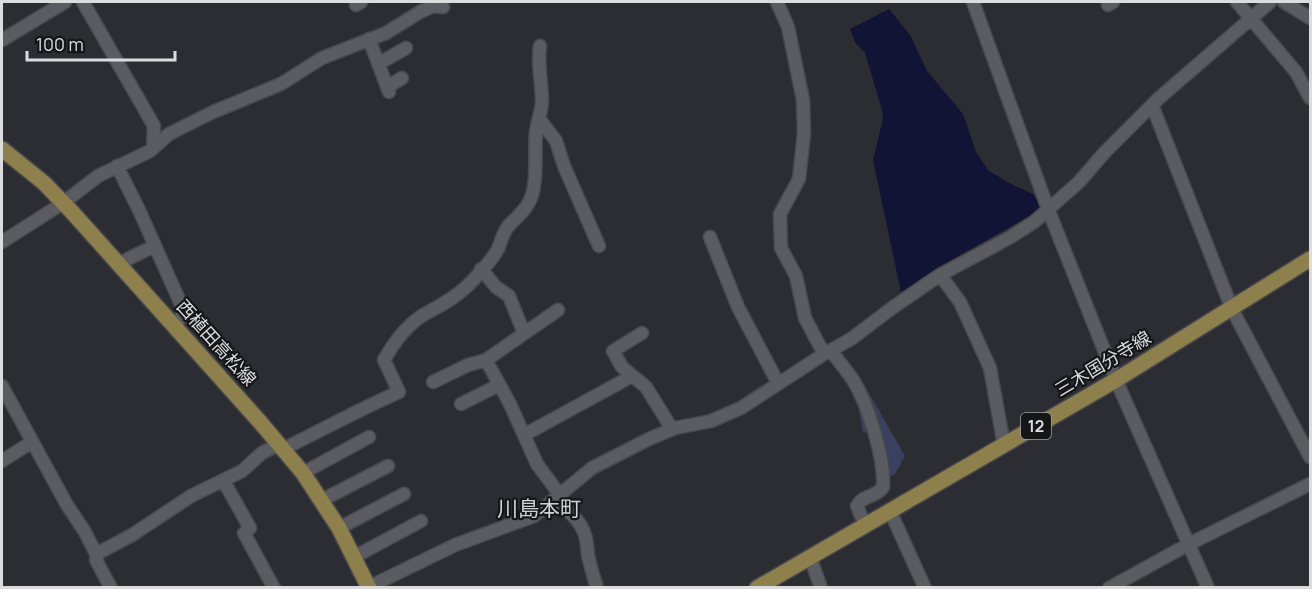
<svg xmlns="http://www.w3.org/2000/svg" width="1312" height="589" font-family="Manrope,'Noto Sans JP',sans-serif">
<rect width="100%" height="100%" fill="#2c2d32"/>
<!-- green -->
<path fill="#3b4061" d="M851,367L861,379L905,456L895,474L886,479L877,435L863,432Z"/>
<!-- water -->
<path fill="#121435" d="M889,9L910,35L927,71L963,114L976,152L988,170L1009,183L1033,194L1039,202L1040,210L946,263L901,292L873,160L883,119L882,110L865,53L855,42L850,29Z"/>
<g fill="none" stroke-linecap="round" stroke-linejoin="round">
<!-- minor casing -->
<g stroke="#49494d" stroke-width="15">
<path id="minor" d="M83,2L154,126L153,148
M777,2L788,27L803,100L804,133L799,179L780,214L781,248L796,276L805,318L824,354
M973,2L1048,209L1116,380L1208,588
M1237,2L1296,72L1310,98
M1284,2L1310,18
M356,5L361,2
M1108,5L1113,2
M369,39L389,92
M2,40L65,2
M378,64L406,48
M387,87L402,78
M1152,105L1232,309L1310,457
M540,120L556,141L564,166L599,246
M117,166L139,210L184,311L175,327
M710,237L738,307L778,383
M2,242L63,203L98,176L150,151L169,134L213,112L281,84L322,58L386,33L420,12L433,6L443,7
M118,264L154,246
M481,269L496,287L509,296L524,333
M940,275L960,302L990,368L1004,445
M642,333L613,351L622,367L646,387L672,429
M831,351C838,360 846,370 853,380C868,404 885,459 883,487C876,498 863,494 857,506L865,525
M486,360L510,404L537,464L560,495
M433,382L468,365L486,360L558,310
M2,386L67,505L85,532L97,556
M461,404L499,385
M524,435L632,376
M283,449C322,430 360,409 399,392L384,360C394,342 406,326 423,315C438,307 453,299 465,288C475,279 492,260 498,249C501,242 502,235 507,228C513,220 523,213 528,204C539,187 534,152 536,132C537,121 542,112 542,101C542,82 537,64 540,46
M2,461L32,442
M303,473L369,437
M223,480L250,528L244,533L274,588
M556,499C562,506 570,512 576,519C586,531 587,541 588,555C590,566 594,577 597,588
M322,500L388,466
M890,511L925,588
M339,528L404,494
M354,557L421,521
M810,557L821,588
M111,588L96,560L98,553L132,535L191,496L242,471L262,453L279,444
M367,588L455,545L534,516L592,468L649,439L675,428L711,421L741,408L824,354L851,339L892,308L940,275L1009,238L1034,222L1079,182L1105,152L1158,99L1270,2
M1109,588L1189,544L1310,484"/>
</g>
<!-- major casing -->
<g stroke="#49494d" stroke-width="18">
<path id="major" d="M2,149L44,183L72,212L260,422L303,473L339,528L369,588
M757,588L1116,380L1310,259"/>
</g>
<!-- minor -->
<use href="#minor" stroke="#5b5c62" stroke-width="12"/>
<!-- major -->
<use href="#major" stroke="#8d804c" stroke-width="15"/>
</g>
<g text-anchor="middle" stroke-width="4.5" stroke-linejoin="round" paint-order="stroke">
<!-- shield labels -->
<rect fill="#151618" stroke="#a0a1a3" stroke-width="1.5" x="1021" y="413" width="30" height="26" rx="4.5"/>
<g font-size="16" font-weight="bold" fill="#dcdcdf">
<text x="1036" y="432">12</text>
</g>
<!-- street labels -->
<g font-size="18" fill="#dcdcdf" stroke="#151618">
<text transform="translate(216 343) rotate(48)" y="6">西植田高松線</text>
<text transform="translate(1103 364) rotate(-31)" y="6">三木国分寺線</text>
</g>
<!-- quarter labels -->
<g font-size="21" fill="#d0d1d7" stroke="#151618">
<text x="539" y="516">川島本町</text>
</g>
</g>
<!-- border -->
<rect width="1312" height="589" fill="none" stroke="#dcdcdf" stroke-width="6"/>
<!-- scale -->
<path d="M27 51v9h148v-9" fill="none" stroke="#dcdcdf" stroke-width="3"/>
<text x="36" y="51" font-size="18" fill="#dcdcdf" stroke="#151618" stroke-width="4.5" paint-order="stroke">100 m</text>
</svg>
